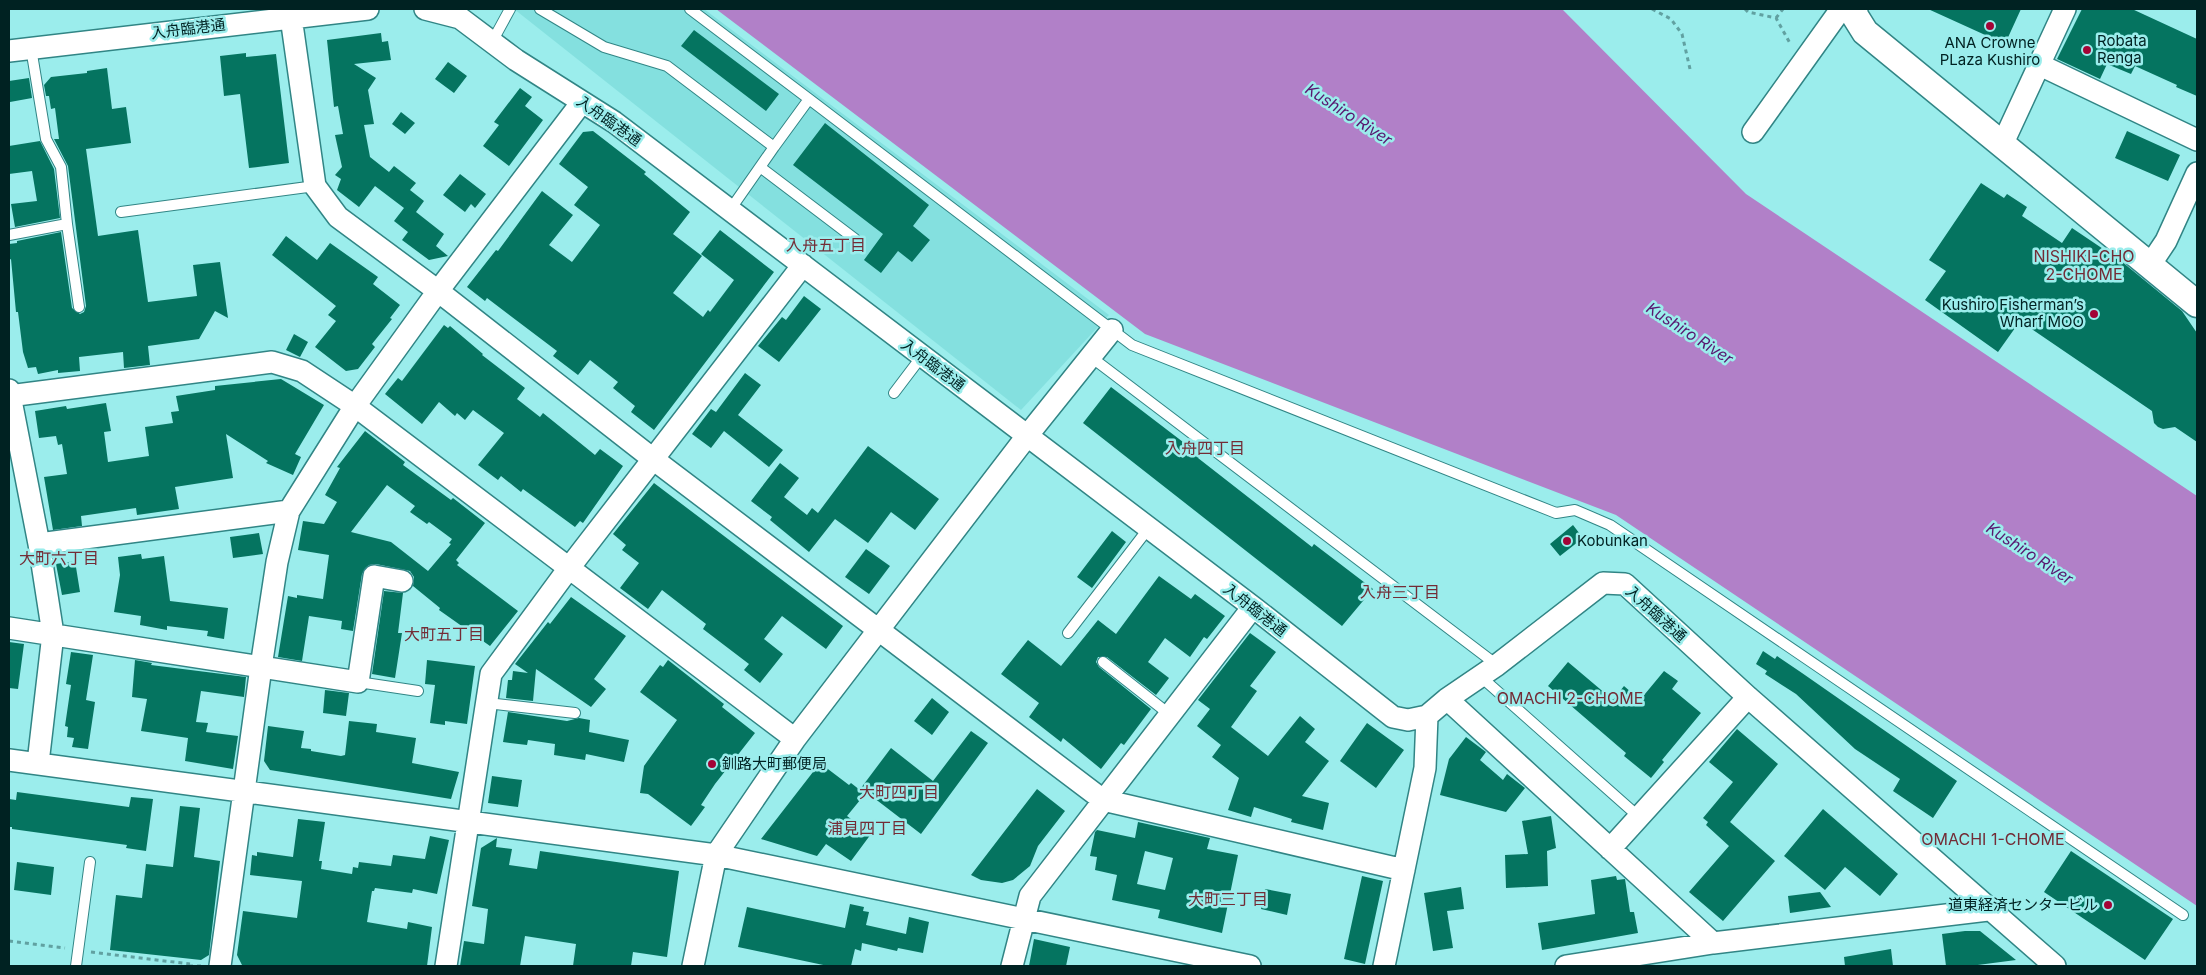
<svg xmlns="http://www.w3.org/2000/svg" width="2206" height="975" font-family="Inter,'Noto Sans JP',sans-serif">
<rect width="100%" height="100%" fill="#9bedec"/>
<!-- built -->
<path fill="#84e0df" d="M514,9H704L1109,315L1021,410Z"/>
<!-- water -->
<path fill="#b180c8" d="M716,9H1562L1746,194L2197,496V906L1616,515L1145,334Z"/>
<!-- building -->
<path fill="#057460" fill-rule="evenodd" d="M1928,9H2021L2005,44Z
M2082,9H2132L2197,39V96L2176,87L2177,85L2135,66L2131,74L2107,64L2100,79L2057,59Z
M694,30L779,94L766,111L681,46Z
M381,33L382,42L388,41L391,60L354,64L376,78L368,90L374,124L364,125L370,157L389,172L394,166L416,183L410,190L424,201L416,212L444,234L436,246L448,256L429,260L402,240L408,232L394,221L404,208L375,186L359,207L337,190L341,179L335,175L342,167L335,135L343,134L338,106L334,107L327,40Z
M246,53V57L276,54L289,163L249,168L240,94L224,96L220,56Z
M448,62L467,76L454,93L435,79Z
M107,68L112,109L126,107L131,143L86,149L98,236L138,230L148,302L197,296L193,265L220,262L228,318L215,311L199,339L148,346L150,365L124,368L123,352L79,357L80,371L58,373V370L38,374L36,367L28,368L23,352L18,312H16L11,259L9,260V244L17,243V241L61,232L72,308L80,314L84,312L86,306L68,166L54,139H59L55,108L51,109L49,96H46L44,85L51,77L87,73V71Z
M29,78L32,98L10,102L9,81Z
M520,88L532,97L525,106L543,120L509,166L483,146L499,125L494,122Z
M401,112L415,123L405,134L392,124Z
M825,123L929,205L913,226L930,240L912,262L898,251L881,273L864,260L883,234L793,165Z
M593,131L646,172L644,174L690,212L673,234L702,256L673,293L703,317L708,310L710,312L734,280L701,254L720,230L774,272L654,430L631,412L635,406L613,388L618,382L590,360L578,375L553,356L557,351L487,298L485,301L467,287L496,250L498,251L542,191L573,215L549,245L572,262L600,225L574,205L588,187L559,164L583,132Z
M2127,131L2180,155L2168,181L2115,158Z
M40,141L54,169L60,218L15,227L11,204L37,201L32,171L9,174V146Z
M460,174L486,194L475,208L471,204L465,212L443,195Z
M1981,183L2004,198L2007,194L2027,207L2022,216L2062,243L2072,228L2121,261L2182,311L2197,333V442L2175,427L2163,429L2158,427L2154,423L2152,411L2020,321L1998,352L1925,300L1946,271L1929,260Z
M286,236L317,260L330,243L378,277L373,284L400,305L390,318L392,319L372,344L375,347L358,369L346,371L315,347L336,321L328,315L336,306L272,255Z
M804,296L821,309L779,362L758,346L782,317L786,320Z
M444,325L448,328L450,326L483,354L482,355L525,388L517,399L540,417L543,413L595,455L600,449L623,466L583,523L580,521L575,527L523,489L521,492L501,476L498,480L478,465L504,433L473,410L465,420L457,413L455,416L439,402L422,424L385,394L398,378L402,381Z
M294,334L308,342L300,357L286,350Z
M745,373L761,385L738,415L783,450L769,467L724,431L711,448L692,434L711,409L716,412Z
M281,379L324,405L295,454L301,457L293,475L266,463L268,461L226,434L233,478L175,487L179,509L137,515L136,508L81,516L82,526L53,530L44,477L67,474L62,444L58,445L56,436L39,438L35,411L66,406L67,409L106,403L111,431L104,432L108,462L149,456L145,427L173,423L171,412L179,411L176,396L215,390V386Z
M1111,387L1200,455L1198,458L1312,547L1314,544L1373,589L1342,626L1083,423Z
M365,431L405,462L403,465L451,500L453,498L485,523L456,560L459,563L457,565L518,611L490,646L439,610L440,608L413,586L414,577L410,571L376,564L369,565L362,574L353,631L341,629L342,621L309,616L302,661L278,657L288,596L297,598V595L323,599L329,555L298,550L303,521L324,524L337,502L325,495L340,468L337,467ZM387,485L415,506L410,512L427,524L429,522L452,539L449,543L451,544L428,571L391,542L351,532Z
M868,446L939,499L915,530L891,512L868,543L835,519L809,552L770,520L772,517L751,501L780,463L799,478L784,497L807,515L812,508L818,513Z
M654,483L843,626L826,649L782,616L764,639L783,654L760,683L744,670L749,664L703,629L706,624L662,590L648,609L620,588L639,563L622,550L626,545L613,534Z
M1573,525L1583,538L1560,556L1550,544Z
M1112,531L1126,542L1092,588L1077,577Z
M259,533L263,554L233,558L230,537Z
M866,549L890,566L869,594L845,577Z
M141,554L142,559L164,556L170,601L228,608L224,639L207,636L208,631L167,626V630L140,625L141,616L114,612L120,575L118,557Z
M75,561L80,592L62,595L56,564Z
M1159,576L1191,599L1195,594L1225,616L1207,639L1204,637L1190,657L1165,638L1148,662L1169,678L1156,695L1107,657H1098L1096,662L1099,667L1151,709L1124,745L1121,743L1101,769L1063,738L1061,742L1029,717L1039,703L1001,674L1028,640L1061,666L1098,620L1116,634Z
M384,591L403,593L398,633H402L395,678L372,674Z
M571,597L626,636L594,679L606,689L591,707L536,669L533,701L506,698L508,680H512L513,671L528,673L515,664L548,622L550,624Z
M1250,633L1276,652L1250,686L1257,691L1231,727L1268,756L1300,716L1315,729L1305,742L1329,761L1302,796L1329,803L1323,830L1291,822L1292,819L1254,807L1251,817L1228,810L1239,778L1212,757L1221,745L1197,726L1210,709L1198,700Z
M9,642L24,644L18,689L9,688Z
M1763,651L1775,659L1777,656L1802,673L1957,781L1933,818L1893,791L1900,779L1855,749L1796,694L1765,674L1767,671L1756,664Z
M71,652L93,655L86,700L95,702L88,749L72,747L74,738L67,737L68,727L65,726L71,685L66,684Z
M135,660L152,663L151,665L246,677L244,697L201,691L196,722L208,723L206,732L238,736L233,769L185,761L188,738L141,731L147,699L132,697Z
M427,660L475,666L467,724L445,721V725L430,723L435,685L425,684Z
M668,660L724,704L722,707L755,733L715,784L701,805L705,807L691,826L648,794L640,793L644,766L677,720L640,692L660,665L663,667Z
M1568,662L1613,700L1624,686L1640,700L1664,671L1678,681L1672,689L1701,713L1662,760L1664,762L1651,778L1624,756L1626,753L1548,686Z
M325,690L349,693L346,716L323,713Z
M932,698L949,712L932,735L914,721Z
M508,712L567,721L579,718L590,720L589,732L629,740L624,762L586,754L585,760L554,755L555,744L528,740L527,745L503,742Z
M349,721L377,724L376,732L416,738L412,763L459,772L451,799L270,770L264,761L268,726L304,731L301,748L311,749V751L341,756L345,755Z
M1367,723L1404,750L1376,788L1340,761Z
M1737,729L1778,764L1730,822L1775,861L1723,921L1689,892L1729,846L1706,825L1708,822L1703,818L1733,782L1709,762Z
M971,731L988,743L921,834L861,788L891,748L933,781Z
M1466,737L1486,752L1480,760L1503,780L1507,774L1525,788L1506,812L1440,795L1449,759Z
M820,763L849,785L851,783L865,794L847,816L871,834L851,861L826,844L817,856L761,839Z
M492,776L522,780L518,807L488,803Z
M1037,789L1065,811L1038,846L1030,866L1013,880L1002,883L981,880L971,875Z
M17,792L129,807L131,797L153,799L146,851L126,848L127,845L12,829V827H9V799L16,800Z
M180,806L200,808L194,857L220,861L209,955L201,960L110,950L116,895L142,898L146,864L173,867Z
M1823,809L1898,874L1880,896L1845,867L1825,890L1784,856Z
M1551,816L1556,848L1547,851L1548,886L1506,888L1505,855L1528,854L1522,821Z
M298,819L325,822L319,861H322L321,869L352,874L353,867L358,868L359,862L391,866L393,855L425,859L430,836L449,840L437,894L413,889L412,893L375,888L374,891H372L367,922L407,929L408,922L432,927L427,966L242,965L237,955L243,911L297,918L302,881L250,875L252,855L257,856V852L293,857Z
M1138,822L1210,838L1207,849L1238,855L1222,933L1158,918L1160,910L1112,900L1117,875L1095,870L1097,857L1090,856L1095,832L1097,830L1135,838ZM1145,851L1173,858L1165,890L1137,884Z
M497,838L496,847L512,849L509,865L537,869L540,851L679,871L667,957L633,952L631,966H573L576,944L525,936L520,966H460L464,941L484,944L488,909L472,906L481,848Z
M2071,851L2173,919L2145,960L2044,892Z
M17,862L54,867L51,895L14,890Z
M1362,876L1383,881L1365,964L1344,959Z
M1616,876L1617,880L1625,879L1630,912H1634L1638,933L1542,950L1538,923L1595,914L1591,880Z
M1461,887L1464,909L1447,911L1453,948L1433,951L1424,893Z
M1265,889L1291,894L1287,915L1261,909Z
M1820,892L1831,907L1790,913L1788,896Z
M850,904L864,907L863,911L869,912L866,925L906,934L909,917L929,922L923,953L898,948L897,951L862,943L861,951L855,949L851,966H828L738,947L747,907L845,928Z
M1965,931H1980L2016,960L1970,966H1946L1942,934Z
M1034,939L1070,947L1066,966H1029Z
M1891,949L1893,966H1845L1844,957Z"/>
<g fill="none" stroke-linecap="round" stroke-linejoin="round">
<!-- service casing -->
<g stroke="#318585" stroke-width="12">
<path id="service" d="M540,9L604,47L667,66L774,147L730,210
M690,9L809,99
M492,42L510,9
M774,147L809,99L1132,345L1556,513L1575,510L1610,525L2183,915
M760,167L855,239
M121,212L315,186
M67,224L79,307
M9,235L67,224L61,167L46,139L31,48
M1091,357L1497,665
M894,393L922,356
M1068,633L1148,529
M1103,662L1169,714
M1480,676L1639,817
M358,682L418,691
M487,703L575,713
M76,966L90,862"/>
</g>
<!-- minor casing -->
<g stroke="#318585" stroke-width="24">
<path id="minor" d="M425,9L460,18L516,60L614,122L1253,607L1393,717L1408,720L1427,716L1447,699L1497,665L1603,583L1625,584L1748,697L2055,966
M291,17L315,186L338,217L438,291L653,459L1103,800L1404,870
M9,51L368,9
M2040,65L2197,140
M1753,132L1841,9
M2002,145L2065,9
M2150,265L2166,241L2197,173
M9,390L39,544L53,634L38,763
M9,396L272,362L302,371L355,406L795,739
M39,544L289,511
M9,628L358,682L374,576L402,581
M1447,699L1713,943
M9,760L716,855L1250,966
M1610,849L1748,697
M220,966L261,667L277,562L289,511L355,406L438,291L582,102
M446,966L491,674L569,568L803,265
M693,966L716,855L795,739L1027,436L1112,330
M1012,966L1030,896L1253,607
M1384,966L1425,768L1427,716
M1566,966L1713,943L1988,910"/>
</g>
<!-- tertiary casing -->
<g stroke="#318585" stroke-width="29">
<path id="tertiary" d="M1854,9L1855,16L1865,32L2197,304"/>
</g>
<!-- path -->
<path stroke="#61a1a1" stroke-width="3" stroke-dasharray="4 4" stroke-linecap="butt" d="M1652,9L1671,19L1682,34L1690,69
M1745,9L1748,12L1776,18L1791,45
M1776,18L1783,9
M9,941L65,948
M91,952L190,964
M189,966H202"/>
<!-- service -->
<use href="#service" stroke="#fff" stroke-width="10"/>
<!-- minor -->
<use href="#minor" stroke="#fff" stroke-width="21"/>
<!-- tertiary -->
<use href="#tertiary" stroke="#fff" stroke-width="26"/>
</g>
<!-- markers -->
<g fill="#a30436" stroke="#9bedec" stroke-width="2">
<circle cx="1990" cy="26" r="5"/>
<circle cx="2087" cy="50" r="5"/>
<circle cx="2094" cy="314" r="5"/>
<circle cx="1567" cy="541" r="5"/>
<circle cx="712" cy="764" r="5"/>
<circle cx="2108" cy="905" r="5"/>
</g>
<g text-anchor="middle" stroke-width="5" stroke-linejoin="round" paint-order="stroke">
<!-- street labels -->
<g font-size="15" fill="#022" stroke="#9bedec">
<text transform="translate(188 29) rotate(-7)" y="5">入舟臨港通</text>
<text transform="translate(609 121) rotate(35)" y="5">入舟臨港通</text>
<text transform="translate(933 365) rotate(37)" y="5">入舟臨港通</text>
<text transform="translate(1255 610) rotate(38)" y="5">入舟臨港通</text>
<text transform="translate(1656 614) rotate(42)" y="5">入舟臨港通</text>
</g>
<!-- poi labels -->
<g font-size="15" fill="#022" stroke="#9bedec" text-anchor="start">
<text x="2097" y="46">Robata<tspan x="2097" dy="17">Renga</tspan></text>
<text x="1990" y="48" text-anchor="middle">ANA Crowne<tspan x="1990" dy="17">PLaza Kushiro</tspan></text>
<text x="2084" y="310" text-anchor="end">Kushiro Fisherman’s<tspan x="2084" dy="17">Wharf MOO</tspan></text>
<text x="1577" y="546">Kobunkan</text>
<text x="722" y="769">釧路大町郵便局</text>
<text x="2098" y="910" text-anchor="end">道東経済センタービル</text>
</g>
<!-- water labels -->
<g font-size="16" font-style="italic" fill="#581970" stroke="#9bedec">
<text transform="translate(1349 114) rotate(33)" y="6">Kushiro River</text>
<text transform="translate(1690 333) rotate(33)" y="6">Kushiro River</text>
<text transform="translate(2030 553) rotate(33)" y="6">Kushiro River</text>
</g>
<!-- neighbourhood labels -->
<g font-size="16" fill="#732c36" stroke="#9bedec">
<text x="826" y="251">入舟五丁目</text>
<text x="2084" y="262">NISHIKI-CHO<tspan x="2084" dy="18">2-CHOME</tspan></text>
<text x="1205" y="454">入舟四丁目</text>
<text x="59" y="564">大町六丁目</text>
<text x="1400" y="598">入舟三丁目</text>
<text x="444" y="640">大町五丁目</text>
<text x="1570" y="704">OMACHI 2-CHOME</text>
<text x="899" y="798">大町四丁目</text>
<text x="867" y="834">浦見四丁目</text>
<text x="1993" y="845">OMACHI 1-CHOME</text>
<text x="1228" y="905">大町三丁目</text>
</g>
</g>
<!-- border -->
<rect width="2206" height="975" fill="none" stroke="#002222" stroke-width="20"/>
</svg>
